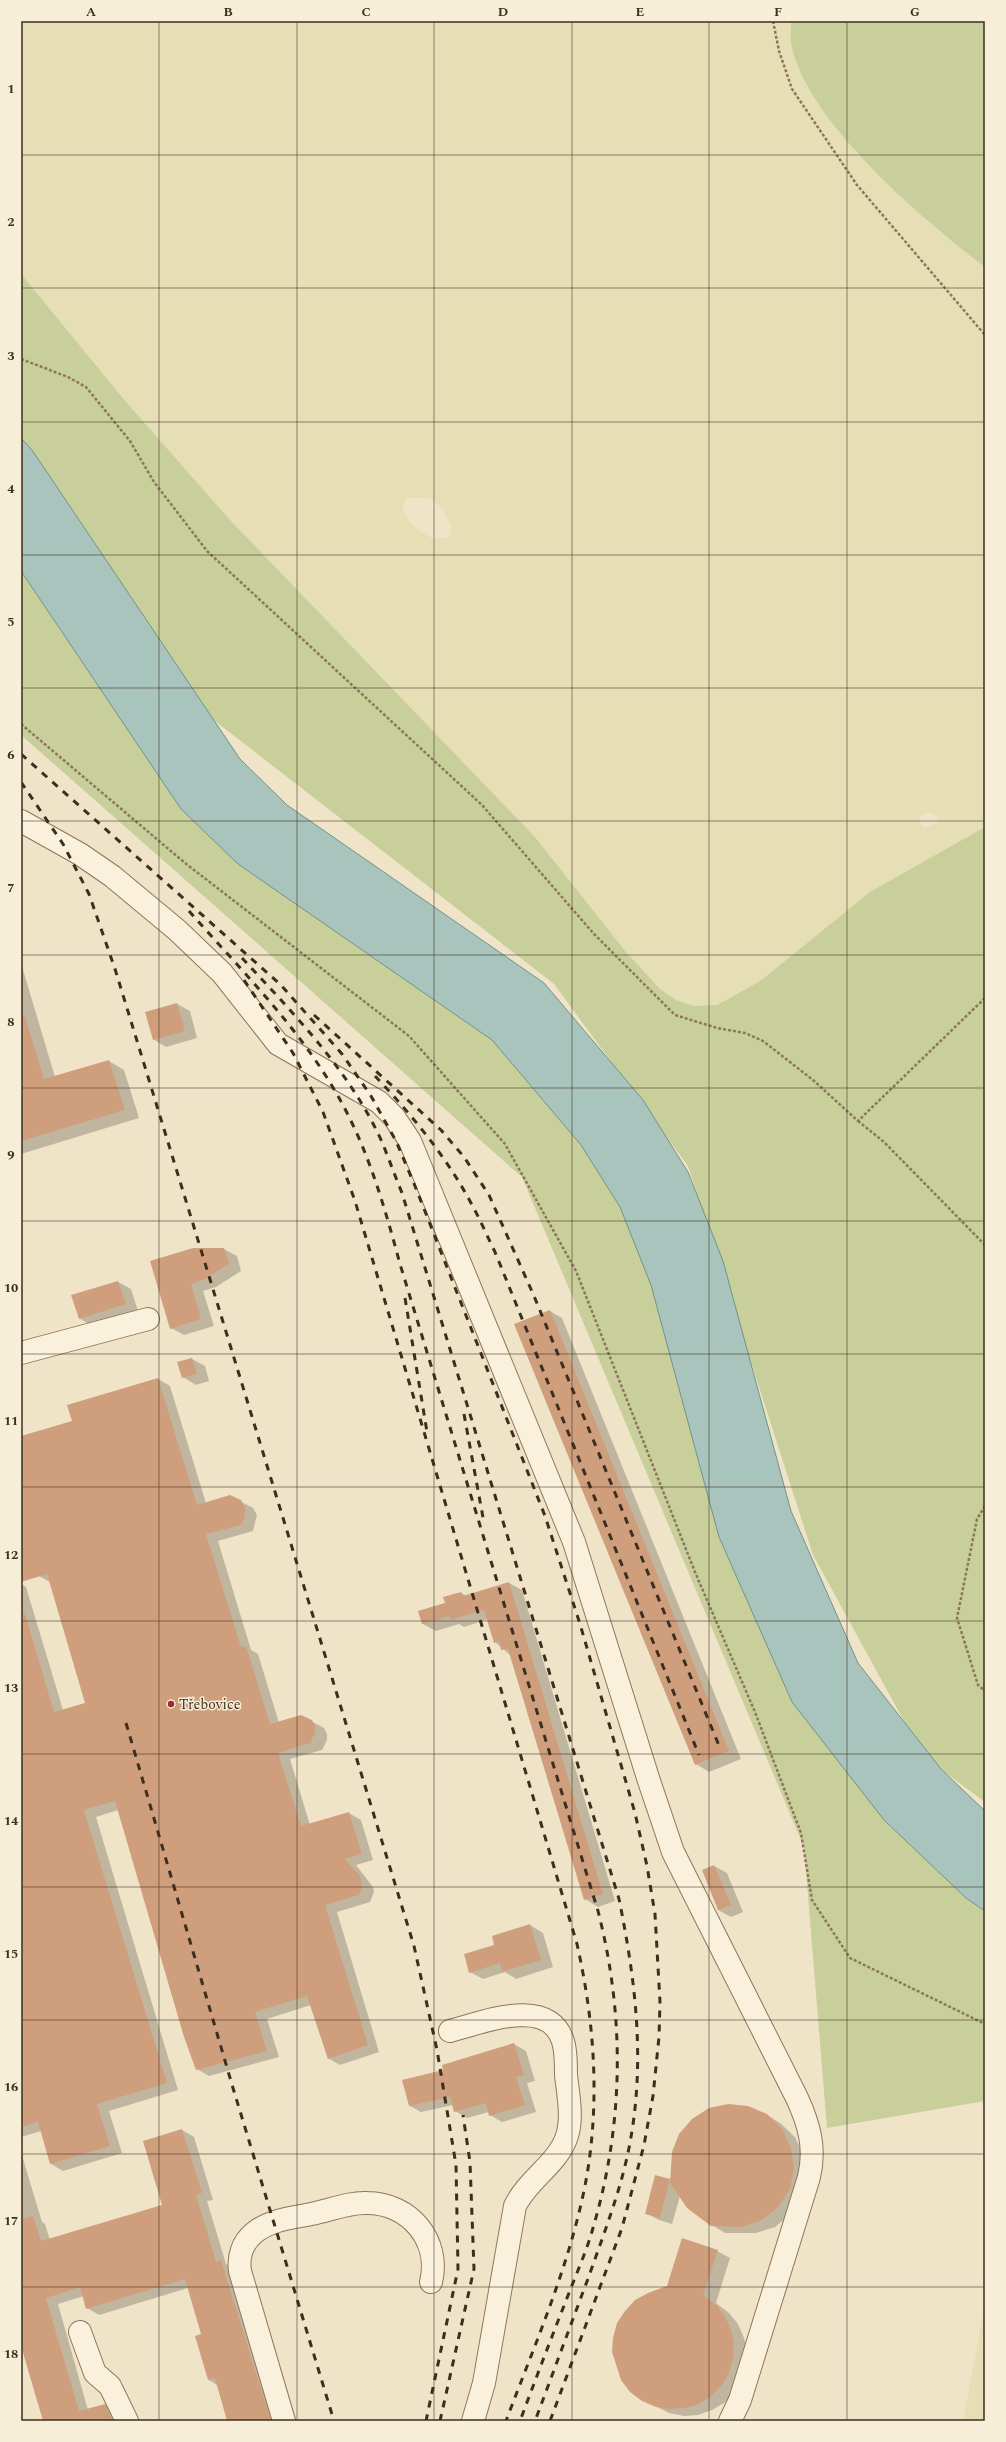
<svg xmlns="http://www.w3.org/2000/svg" width="1006" height="2442" font-family="Spectral,serif">
<rect width="100%" height="100%" fill="#f0e4c8"/>
<!-- farmland -->
<path fill="#e6deb5" fill-rule="evenodd" d="M21,21H791L792,47L800,71L821,106L857,154L931,225L985,267V827L933,857L819,933L760,981L717,1005L693,1006L676,1000L660,989L626,952L535,837L229,520L127,403L21,274ZM407,498H430L444,510L451,527L449,537L434,539L419,531L408,519L402,507ZM930,813L939,818L936,824L924,828L919,822L920,818L921,815Z
M985,2303V2421H963Z"/>
<!-- green -->
<path fill="#c9cf9b" d="M791,21H985V267C924,221 810,124 792,48C790,40 791,30 791,21Z
M21,274L127,403L229,519L535,837L626,952L660,989L676,1000L693,1006L717,1005L760,981L870,892L985,827V1802L923,1756L813,1555L688,1166L554,984L215,721L176,686L21,475Z
M21,571L181,809L239,864L492,1040L581,1145L620,1207L651,1285L719,1537L884,1820L966,1898L985,1911V2101L827,2128L804,1847L522,1177L21,735Z"/>
<!-- water -->
<path fill="#a9c4bc" stroke="#6f938a" d="M21,438L32,450L240,759L287,805L544,983L643,1100L688,1172L723,1261L791,1511L858,1663L941,1769L985,1811V1911L966,1898L884,1820L792,1702L719,1537L651,1285L620,1207L581,1145L492,1040L238,864L181,809L21,571Z"/>
<!-- shadow -->
<path fill="#0003" d="M21,963L55,1077L109,1061L124,1070L139,1118L21,1154Z
M177,1004L190,1011L197,1038L166,1047L153,1039Z
M224,1249L237,1256L241,1271L216,1287L203,1291L214,1326L184,1335L171,1328L151,1262Z
M118,1282L131,1289L138,1311L92,1326L79,1318L73,1296Z
M550,1311L562,1318L741,1759L709,1772L696,1764Z
M192,1359L205,1366L209,1381L196,1385L183,1377L179,1363Z
M158,1379L170,1386L206,1503L240,1501L253,1508L257,1515L253,1531L218,1541L251,1650L258,1654L279,1723L311,1721L324,1728L327,1734V1740L322,1750L290,1759L310,1825L349,1813L361,1820L373,1860L356,1865L373,1887L374,1892L370,1902L337,1912L379,2052L340,2065L328,2058L311,2005L267,2019L279,2057L209,2076L197,2069L118,1810L96,1817L178,2090L109,2111L122,2153L63,2171L51,2164L41,2131L21,2137V1584L26,1587L63,1710L86,1703L50,1582L39,1576L21,1555V1438L73,1422Z
M509,1583L522,1590L615,1901L598,1907L585,1899L510,1655L495,1642L488,1619L464,1627L459,1624L436,1631L423,1624L419,1611L446,1603L461,1593L467,1596Z
M714,1866L727,1873L743,1912L731,1917L718,1910Z
M530,1925L543,1933L553,1967L516,1979L505,1972L483,1979L470,1972L496,1945Z
M514,2044L526,2051L535,2081L527,2083L536,2112L502,2122L490,2115L489,2112L467,2118L455,2111L453,2105L421,2112L410,2106L444,2071Z
M767,2115L780,2123L795,2137L804,2156L791,2214L775,2227L756,2233H725L712,2225L680,2196L672,2224L659,2220L646,2213L669,2179Z
M182,2130L194,2137L213,2200L207,2201L226,2264L233,2268L280,2421H228L217,2385L209,2380L202,2335L188,2288L99,2315L87,2308L84,2296L58,2304L88,2410L105,2405L117,2412L122,2421H44L21,2342V2152L42,2222L45,2224L50,2240L164,2206Z
M717,2251L730,2258L716,2303L729,2313L738,2324L744,2338L747,2352L734,2393L724,2403L712,2410L698,2415L684,2416L669,2413L643,2400L667,2287Z"/>
<!-- building -->
<path fill="#cf9f7d" d="M177,1003L185,1031L153,1040L145,1012Z
M25,1016L44,1079L109,1060L125,1110L21,1141V1017Z
M193,1248H224L229,1264L203,1280L191,1284L201,1319L170,1329L150,1261Z
M118,1281L126,1304L79,1319L71,1295Z
M550,1310L729,1751L695,1765L514,1324Z
M192,1358L197,1374L182,1378L177,1362Z
M158,1378L197,1505L230,1495L241,1500L245,1508V1517L241,1525L206,1534L241,1647L246,1646L270,1724L301,1715L312,1720L315,1726V1733L310,1743L278,1753L301,1826L349,1812L362,1854L345,1859L360,1876L362,1887L359,1895L325,1905L368,2045L328,2059L307,1996L255,2012L267,2051L196,2070L184,2037L115,1801L84,1810L167,2083L97,2104L110,2146L50,2164L38,2122L21,2127V1615L25,1614L54,1712L85,1703L47,1574L21,1582V1436L72,1421L67,1405Z
M509,1582L603,1894L584,1900L508,1649L501,1650L499,1641L494,1643L484,1610L450,1620L449,1616L422,1624L418,1611L445,1603L443,1597L461,1592L463,1596Z
M714,1865L731,1905L718,1910L702,1870Z
M530,1924L541,1960L502,1972L500,1963L469,1973L464,1954L494,1945L492,1936Z
M514,2043L524,2075L516,2077L525,2105L489,2116L486,2103L454,2112L450,2097L409,2106L402,2080L443,2070L442,2065Z
M728,2104L748,2106L767,2114L782,2129L791,2148L794,2168L790,2189L779,2206L762,2220L742,2227L711,2226L687,2208L670,2183L672,2152L679,2134L692,2119L709,2108Z
M182,2129L202,2193L196,2195L216,2262L221,2260L271,2421H227L215,2378L208,2380L195,2336L201,2334L185,2279L86,2309L80,2287L46,2298L79,2411L105,2404L113,2421H43L21,2346V2219L33,2216L41,2241L162,2205L143,2141Z
M655,2175L670,2179L660,2218L645,2214Z
M682,2238L718,2250L703,2295L716,2305L725,2316L731,2330L734,2344L733,2359L729,2373L722,2385L711,2396L699,2404L685,2408L670,2409L656,2407L642,2401L630,2392L621,2380L612,2352L613,2338L617,2323L625,2311L635,2300L648,2293L667,2286Z"/>
<g fill="none" stroke-linecap="round" stroke-linejoin="round">
<!-- minor casing -->
<g stroke="#8d765c" stroke-width="24">
<path id="minor" d="M21,821L80,854L112,876L177,930L222,973L278,1044L379,1102L394,1117L410,1141L574,1542L649,1781L673,1852L797,2098C809,2124 816,2148 809,2177L740,2400L730,2421
M21,1353L148,1319
M450,2031C482,2023 552,1993 564,2045C566,2054 566,2065 566,2075C568,2094 573,2117 567,2136C558,2164 528,2179 515,2206L484,2383L473,2421
M80,2332L95,2373L110,2386L127,2421
M284,2421L240,2271C238,2257 242,2243 254,2233C269,2220 292,2218 311,2214C328,2211 349,2202 367,2203C410,2203 441,2241 431,2282"/>
</g>
<!-- path -->
<path stroke="#8d765c" stroke-width="2.5" stroke-dasharray="3 2" stroke-linecap="butt" d="M773,21L779,51L792,89L857,185L985,335
M21,359L68,377L86,387L130,441L154,482L207,551L482,805L594,934L675,1015L717,1028L745,1033L763,1041L813,1080L858,1121L985,998
M21,724L185,863L409,1036L505,1144L576,1271L695,1572L755,1712L801,1833L812,1900L850,1958L985,2024
M858,1121L884,1142L985,1245
M985,1506L977,1519L957,1618L978,1685L985,1691"/>
<!-- minor -->
<use href="#minor" stroke="#faf1dc" stroke-width="22"/>
<!-- rail -->
<path stroke="#3d2e20" stroke-width="3" stroke-dasharray="7 7" stroke-linecap="butt" d="M21,754L281,985L342,1054L371,1096L396,1141L415,1186L545,1516L580,1624L635,1813L647,1866L655,1914L660,2002L659,2037L653,2096L644,2145L622,2228L550,2421
M21,782L63,844L89,894L115,969L414,1946L437,2050L456,2165L458,2269L426,2421
M189,911C247,977 313,1041 351,1121C373,1166 387,1216 400,1264L598,1911C625,2016 624,2123 593,2228C587,2250 577,2272 569,2293C552,2336 536,2378 520,2421
M242,958C294,1014 350,1071 382,1142C389,1159 395,1176 402,1193L619,1899C635,1978 645,2056 631,2137C623,2185 605,2230 589,2276C571,2324 553,2373 535,2421
M244,980L293,1053L323,1112L355,1201L577,1944C594,2020 600,2097 587,2175C572,2260 536,2341 506,2421
M314,1015L441,1130L464,1157L489,1195L534,1296L720,1748
M375,1076C411,1114 446,1156 471,1203C480,1219 487,1236 495,1252L699,1755
M405,1298L427,1432
M464,1414L484,1523
M126,1723L233,2088L334,2421
M440,2421L474,2269L470,2162L463,2115"/>
</g>
<!-- grid -->
<path fill="none" stroke="#3d2e20" stroke-width="1" stroke-opacity="0.55" d="M159,21V2421M297,21V2421M434,21V2421M572,21V2421M709,21V2421M847,21V2421M21,155H985M21,288H985M21,422H985M21,555H985M21,688H985M21,821H985M21,955H985M21,1088H985M21,1221H985M21,1354H985M21,1487H985M21,1621H985M21,1754H985M21,1887H985M21,2020H985M21,2154H985M21,2287H985"/>
<!-- markers -->
<circle fill="#9e2a2b" stroke="#f7eed8" stroke-width="1.5" cx="171" cy="1704" r="4"/>
<g text-anchor="middle" stroke-width="3" stroke-linejoin="round" paint-order="stroke">
<!-- poi labels -->
<g font-size="14" fill="#3d2e20" stroke="#f7eed8" text-anchor="start">
<text x="179" y="1709">Třebovice</text>
</g>
</g>
<!-- border -->
<rect width="1006" height="2442" fill="none" stroke="#f7eed8" stroke-width="44"/>
<rect x="22" y="22" width="962" height="2398" fill="none" stroke="#3d2e20" stroke-width="1.5"/>
<g font-size="13" text-anchor="middle" font-weight="bold" fill="#3d2e20">
<text x="91" y="16">A</text>
<text x="228" y="16">B</text>
<text x="366" y="16">C</text>
<text x="503" y="16">D</text>
<text x="640" y="16">E</text>
<text x="778" y="16">F</text>
<text x="915" y="16">G</text>
<text x="11" y="93">1</text>
<text x="11" y="226">2</text>
<text x="11" y="360">3</text>
<text x="11" y="493">4</text>
<text x="11" y="626">5</text>
<text x="11" y="759">6</text>
<text x="11" y="892">7</text>
<text x="11" y="1026">8</text>
<text x="11" y="1159">9</text>
<text x="11" y="1292">10</text>
<text x="11" y="1425">11</text>
<text x="11" y="1559">12</text>
<text x="11" y="1692">13</text>
<text x="11" y="1825">14</text>
<text x="11" y="1958">15</text>
<text x="11" y="2091">16</text>
<text x="11" y="2225">17</text>
<text x="11" y="2358">18</text>
</g>
</svg>
